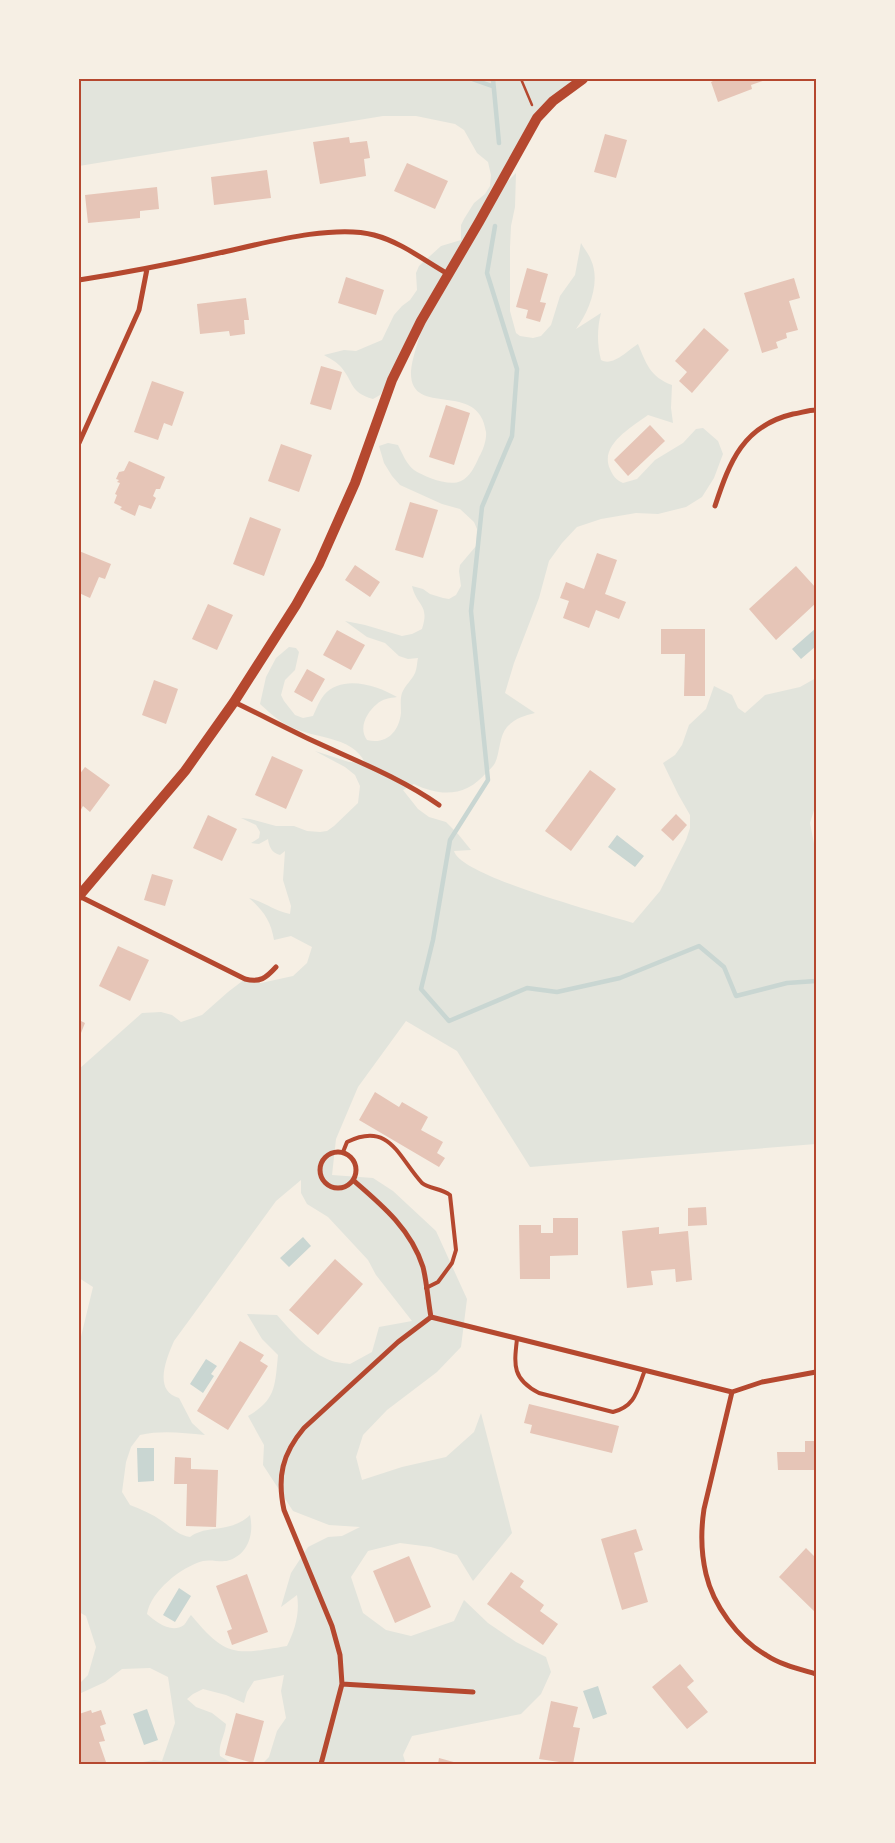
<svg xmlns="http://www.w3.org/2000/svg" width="895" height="1843" font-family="Raleway,sans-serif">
<rect width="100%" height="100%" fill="#f6efe4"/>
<!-- green -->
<path fill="#e2e4dc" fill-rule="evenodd" d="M79,79H583L553,101L511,156L490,191L483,206L516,173L515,207L511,226L510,247V311L516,333L520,336L533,338L541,336L551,325L560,296L575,275L581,243C584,249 589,254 591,260C601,282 589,312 576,329L601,313C597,328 597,345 601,360C613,367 628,350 638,344C646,363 650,377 672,385L671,408L673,423L648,415C632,427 599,445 610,469C613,476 616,480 623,483L637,479L655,460L683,443L696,429L703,428L718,441L723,454L714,478L702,497L686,507L658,514L636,513L601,519L577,527L562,543L549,561L539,598L514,663L505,693L535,713C524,716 515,718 507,727C499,736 500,753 495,763C493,767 489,770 487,772C466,797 441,797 414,784L403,790L418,809L429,817L446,822L458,834L471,850L454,851C460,876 604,914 633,923L660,891L686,840L690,828V815L678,794L663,763L675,755L682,745L689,725L706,709L714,686L732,695L738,708L745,713L765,695L800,687L816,678V804L810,823L816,854V1144L530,1167L457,1051L406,1021L358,1087L336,1139L332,1175L373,1178L393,1191L436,1231L467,1299L461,1347L437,1372L387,1410L363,1435L356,1457L362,1480L402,1467L446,1457L474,1432L481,1413L512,1533L473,1581L457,1555L431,1547L400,1543L368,1551L351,1577L363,1613L386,1630L411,1636L454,1621L464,1600L488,1623L516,1642L546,1657L551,1672L541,1694L521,1714L412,1736L403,1755L406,1764H262L269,1757L277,1731L286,1718L281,1691L284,1675L254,1681L247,1692L244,1703L226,1695L203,1689L193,1694L187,1699L196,1707L212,1713L226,1724C225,1736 218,1744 220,1756L233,1764H132L154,1760L162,1761L175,1723L168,1677L150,1668L122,1669L105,1682L79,1694V1684L88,1675L96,1647L86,1616L79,1612V1345L93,1287L79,1278V1069L142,1013L161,1012L172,1015L181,1022L202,1015L228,992L245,979L261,983L293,976L307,963L312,947L291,936L274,940C271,921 263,910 249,898C264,902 275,911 290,914L291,906L283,880L285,851L280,855C272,853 269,847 268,839L259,844L251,843L259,838L260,832L256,825L241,818L250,819L276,826H294L307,831L320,832L327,831L334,826L358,803L360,786L355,775L345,767L315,751L349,762L365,763C353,735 311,739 287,725C277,720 268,711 260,704L266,677L276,658L289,647L296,648L299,652L295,670L285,680L281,695L284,701L295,715L303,718L313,716C316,710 319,701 324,695C342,674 377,685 397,697C390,698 382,699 377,704C367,712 358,728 367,740C386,745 399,732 401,713C401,706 400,699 402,693C405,685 412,680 415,673C417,669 417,662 418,658L408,659L399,656L385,643L367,637L345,621L365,625L402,636L412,634L422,629C430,604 417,607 412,586L423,589L430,594L443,598L449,599L456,595L461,586L459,571L460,565L476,546L477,529L474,522L460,509L442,504L400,485L392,476L384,463L379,446L388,443L398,445C402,453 407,465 414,470C425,477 449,487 461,481C470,477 475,466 479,457C483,451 487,439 486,432C479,378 409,420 411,371C412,359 417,346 420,334L409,345L380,395L373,399C349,392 354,382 341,367C337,362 329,358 324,355L344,350L356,351L382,340L394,315L402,306L410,300L417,290L416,273L419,266L441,246L461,240V225L464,219L474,203L485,194L490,186L491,175L488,162L477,153L464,130L455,124L416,116H383L79,166ZM301,1180V1193L307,1204L328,1217L368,1260L376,1275L412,1321L379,1327L372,1352L350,1364C342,1363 333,1362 327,1359C307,1350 291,1331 277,1315L247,1314L262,1339L278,1355C275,1386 276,1400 248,1416L264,1445L263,1465L293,1511L329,1525L360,1527L342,1536L328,1537L308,1547L291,1573L281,1607L297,1595C300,1613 295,1630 287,1646C234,1655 226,1657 191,1615C189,1617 186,1623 184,1625C171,1634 156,1622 147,1614C151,1591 181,1567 203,1561C212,1559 222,1563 230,1560C249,1553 254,1533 250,1515C230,1534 207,1524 190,1537C178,1535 172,1528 162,1521C152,1514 141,1509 130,1505L122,1492L126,1462L131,1447L140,1435C162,1430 183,1433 205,1435L192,1423L179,1398C153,1391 166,1359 174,1341L276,1201Z"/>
<!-- water -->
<path fill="#c9d6d2" d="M816,628V646L801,659L792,649Z
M617,835L644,856L635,867L608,847Z
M303,1237L311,1246L289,1267L280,1258Z
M206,1359L217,1366L211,1374L214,1376L203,1393L190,1384Z
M137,1448H154V1481L138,1482Z
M179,1588L191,1596L175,1622L163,1615Z
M598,1686L607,1714L593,1719L583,1691Z
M147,1709L158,1740L144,1745L133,1714Z"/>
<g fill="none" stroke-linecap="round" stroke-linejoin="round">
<!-- stream -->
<path stroke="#c9d6d2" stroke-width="4.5" d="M472,79L492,86
M493,79L499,143
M495,226L487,273L517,369L512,436L482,507L471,611L488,780L450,840L433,940L421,989L449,1021L527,988L557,992L620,978L699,946L724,967L736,996L787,983L816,981"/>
</g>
<!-- building -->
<path fill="#e6c5b7" d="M717,79H768L751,85L752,89L718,102L711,82Z
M605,134L627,140L616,178L594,172Z
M349,137L350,143L367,141L370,158L364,159L366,176L320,184L313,142Z
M407,163L448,181L435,209L394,191Z
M267,170L271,198L214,205L211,177Z
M157,187L159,209L140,211V218L88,223L85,195Z
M527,268L548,274L540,302L546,303L540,322L526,318L528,310L516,307Z
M346,277L384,290L376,315L338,303Z
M794,278L800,298L789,301L798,330L786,333L787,338L776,342L778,348L762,353L744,293Z
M246,298L249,320H244L245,334L230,336L229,331L200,334L197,304Z
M704,328L729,350L692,393L679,381L687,372L675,361Z
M321,366L342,372L331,410L310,404Z
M152,381L184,392L172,426L164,423L158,440L134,432Z
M446,405L470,413L454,465L429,457Z
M650,425L665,441L628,476L614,460Z
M281,444L312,455L299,492L268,481Z
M129,461L165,477L160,489H156L153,496L156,498L151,509L139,505L135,516L120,509L122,507L114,503L117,495L115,494L120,483L117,482L119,480L116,479L119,472L124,471Z
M410,502L438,510L423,558L395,550Z
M250,517L281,529L264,576L233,564Z
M79,551L111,564L105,579L99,577L90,598L79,593Z
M597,553L617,560L605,594L626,602L619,619L596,610L589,628L563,618L569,601L560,598L566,582L584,589Z
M355,565L380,582L370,597L345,580Z
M796,566L816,588V603L776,640L749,609Z
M208,604L233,615L217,650L192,639Z
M661,629H705V696H684L685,654H661Z
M337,630L365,645L351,670L323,655Z
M307,669L325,679L312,702L294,692Z
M154,680L178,689L166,724L142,715Z
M272,756L303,770L286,809L255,795Z
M85,767L110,785L90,812L83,806L79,813V775Z
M590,770L616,789L571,851L545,831Z
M676,814L687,825L673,841L661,830Z
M208,815L237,829L222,861L193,848Z
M152,874L173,880L165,906L144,900Z
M118,946L149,960L130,1001L99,986Z
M79,1020L85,1023L79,1038Z
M375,1092L399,1107L402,1102L428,1117L421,1130L443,1142L437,1153L445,1158L439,1167L359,1120Z
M706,1207L707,1225L688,1226V1208Z
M553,1218H578V1255L550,1256V1279H520L519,1225H541V1233H553Z
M659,1227V1234L688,1231L692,1280L676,1282L675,1269L651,1271L653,1285L627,1288L622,1231Z
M335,1259L363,1284L318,1335L289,1310Z
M240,1341L264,1355L260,1361L268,1366L228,1430L197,1411Z
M529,1404L619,1426L612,1453L530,1433L532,1425L524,1423Z
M805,1441H816V1470H778L777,1452H805Z
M175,1457L191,1458V1469L218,1470L216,1527L186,1526L187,1484H174Z
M636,1529L643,1550L634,1553L648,1602L622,1610L601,1539Z
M806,1548L816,1558V1613L779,1577Z
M409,1556L431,1607L395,1623L373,1571Z
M511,1572L524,1581L520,1587L544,1605L540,1611L558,1624L543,1645L487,1604Z
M247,1574L268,1632L232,1645L227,1631L232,1629L216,1586Z
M680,1664L694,1681L687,1687L708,1712L687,1729L652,1687Z
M551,1701L578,1707L573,1727L580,1728L573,1764L539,1759Z
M91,1710L92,1713L101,1710L106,1724L100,1726L105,1741L99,1742L106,1762L101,1764H79V1714Z
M236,1713L264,1721L253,1763L225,1755Z
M439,1758L461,1764H438Z"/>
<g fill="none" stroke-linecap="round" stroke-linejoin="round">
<!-- path -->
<path stroke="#b5482f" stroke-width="2.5" d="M521,79L532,105"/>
<!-- service -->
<path stroke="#b5482f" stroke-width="4" d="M343,1152L347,1142C390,1121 398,1157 422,1183C429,1189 441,1188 450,1195L456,1250L452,1263L438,1282L426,1288
M517,1339C514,1365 512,1379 539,1393L613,1412C636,1406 637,1390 645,1370"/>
<!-- minor -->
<path stroke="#b5482f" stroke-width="5" d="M79,280C123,273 166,265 210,255C254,246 331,223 374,235C401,242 425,261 448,274
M79,443L139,310L147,269
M715,506C730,461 743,426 793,414C801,413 808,410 816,410
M234,702C259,714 284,727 309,739C354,760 399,777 439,805
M79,896L245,979C260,983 266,978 276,967
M320 1170a18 18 0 1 1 36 0a18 18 0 1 1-36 0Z
M353,1180C382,1205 411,1229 423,1267C427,1283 428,1301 431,1317
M431,1317L732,1392L762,1382L816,1372
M732,1392L704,1509C701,1529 701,1553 706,1574C713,1605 738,1639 766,1655C781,1665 799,1669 816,1674
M342,1684L473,1692
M321,1764L342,1684L340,1655L332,1626L284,1510C277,1477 282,1454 304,1428L398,1342L431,1317"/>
<!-- secondary -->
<path stroke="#b5482f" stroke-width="10" d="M79,896L185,771L234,702L296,605L319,564L355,483L392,380L421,321L479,222L537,118L553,101L583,79"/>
</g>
<!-- border -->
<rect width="895" height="1843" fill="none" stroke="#f6efe4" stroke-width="160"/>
<rect x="80" y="80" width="735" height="1683" fill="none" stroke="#b5482f" stroke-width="2"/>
</svg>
